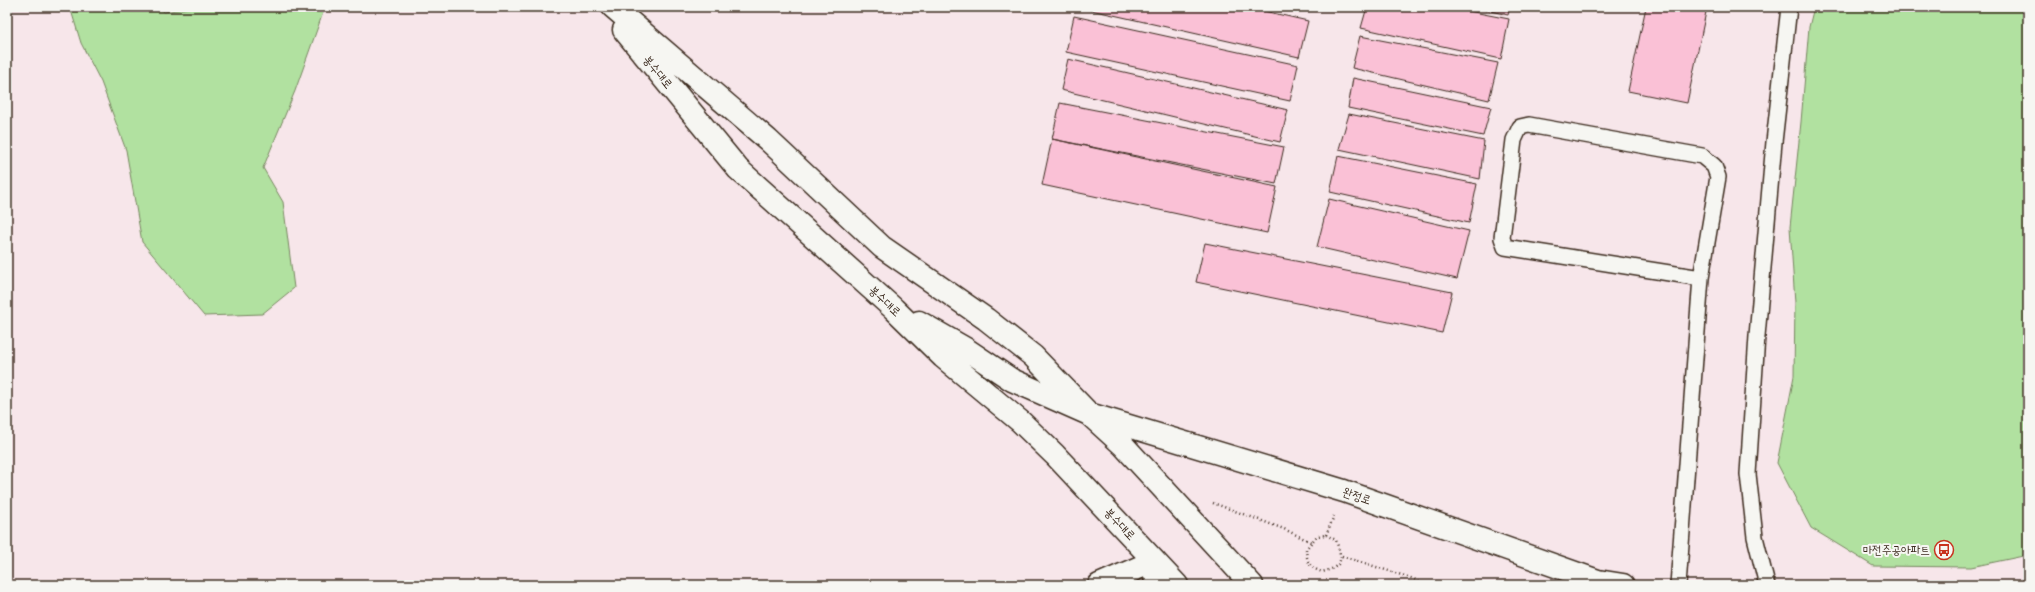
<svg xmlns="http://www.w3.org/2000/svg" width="2035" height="592" font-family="Kalam,'Poor Story',sans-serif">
<rect width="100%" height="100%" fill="#f7e6ea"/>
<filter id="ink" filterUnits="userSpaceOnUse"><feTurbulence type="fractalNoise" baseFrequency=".025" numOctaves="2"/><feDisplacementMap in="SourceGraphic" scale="8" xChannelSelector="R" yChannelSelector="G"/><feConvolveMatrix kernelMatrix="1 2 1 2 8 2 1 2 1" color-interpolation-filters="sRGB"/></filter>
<g filter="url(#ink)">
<!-- green -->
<path fill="#b1e1a0" stroke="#76865f" d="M70,7H159L164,12L194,7H325L295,91L263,168L283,202L294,288L262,314L204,316L142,242L126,150L101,82L81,43Z
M1814,7H2028V555L1971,567L1873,566L1811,528L1777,463L1794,376L1795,303L1790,227L1801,122L1809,27Z"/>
<!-- building -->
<path fill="#fac1d6" stroke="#3b2a1e" d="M1078,7H1246L1308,21L1299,57Z
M1284,7H1306L1305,11Z
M1367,7H1448L1509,19L1501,59L1361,28Z
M1473,7H1510L1508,15Z
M1646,7H1707L1687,103L1628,91Z
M1074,16L1298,65L1290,101L1066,52Z
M1360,36L1498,63L1489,100L1352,68Z
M1068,59L1288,110L1280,142L1061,90Z
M1353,78L1491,107L1483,136L1348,108Z
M1060,103L1284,147L1276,184L1052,139Z
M1349,114L1484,141L1480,179L1339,149Z
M1052,139L1277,187L1267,233L1042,185Z
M1338,156L1477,184L1469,223L1330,192Z
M1329,199L1469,231L1457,279L1317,247Z
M1205,243L1452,292L1442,333L1196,282Z"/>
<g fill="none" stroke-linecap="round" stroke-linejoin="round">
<!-- lane casing -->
<g stroke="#3b2a1e" stroke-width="18">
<path id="lane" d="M1678,585L1701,278L1718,177L1714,166L1702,156L1529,125L1520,127L1514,140L1502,238L1505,247L1701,278
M1767,585L1755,537L1748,474L1757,336L1774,142L1789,7"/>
</g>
<!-- street casing -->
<g stroke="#3b2a1e" stroke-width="25">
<path id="street" d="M1099,585L1154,561L1156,585"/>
</g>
<!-- secondary casing -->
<g stroke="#3b2a1e" stroke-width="25">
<path id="secondary" d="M613,7L768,140L882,247L986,319L1033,356L1089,414L1123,445L1252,585
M624,30L738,169L894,309L943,357L1021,422L1055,455L1177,585
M919,322L966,349L1012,380L1089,414L1344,491L1598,581L1623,585"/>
</g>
<!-- path -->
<path stroke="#3b2a1e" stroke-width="2.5" stroke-dasharray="1 3" stroke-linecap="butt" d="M1213,503L1284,529L1311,542
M1326,535L1336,540C1342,559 1345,566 1322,572C1309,567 1307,563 1306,549L1317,536Z
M1326,535L1334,516
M1342,556L1414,579L1423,585"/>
<!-- lane -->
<use href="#lane" stroke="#f6f6f2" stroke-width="15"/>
<!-- street -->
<use href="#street" stroke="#f6f6f2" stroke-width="22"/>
<!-- secondary -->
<use href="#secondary" stroke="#f6f6f2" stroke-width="22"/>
</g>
</g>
<!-- icons -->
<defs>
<g id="bus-ring" transform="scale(1)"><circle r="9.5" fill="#f6f6f2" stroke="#c8321e" stroke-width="1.5"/><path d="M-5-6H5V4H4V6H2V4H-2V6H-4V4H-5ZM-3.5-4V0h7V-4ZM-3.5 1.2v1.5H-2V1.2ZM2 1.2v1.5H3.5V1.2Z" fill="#c8321e"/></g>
</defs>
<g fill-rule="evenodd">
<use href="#bus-ring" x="1944" y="550"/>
</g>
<g text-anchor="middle" stroke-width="4" stroke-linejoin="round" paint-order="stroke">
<!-- street labels -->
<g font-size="12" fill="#3b2a1e" stroke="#f6f6f2">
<text transform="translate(658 72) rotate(51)" y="4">봉수대로</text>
<text transform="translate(885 301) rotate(43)" y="4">봉수대로</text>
<text transform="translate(1357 496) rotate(19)" y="4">완정로</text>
<text transform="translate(1120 524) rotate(47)" y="4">봉수대로</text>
</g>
<!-- poi labels -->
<g font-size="12" fill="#3b2a1e" stroke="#f6f6f2" text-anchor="end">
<text x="1930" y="554">마전주공아파트</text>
</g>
</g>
<!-- margin -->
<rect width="2035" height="592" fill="none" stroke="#f6f6f2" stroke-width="24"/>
<rect x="12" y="12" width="2011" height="568" fill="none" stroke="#3b2a1e" stroke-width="1.5" filter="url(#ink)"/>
</svg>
